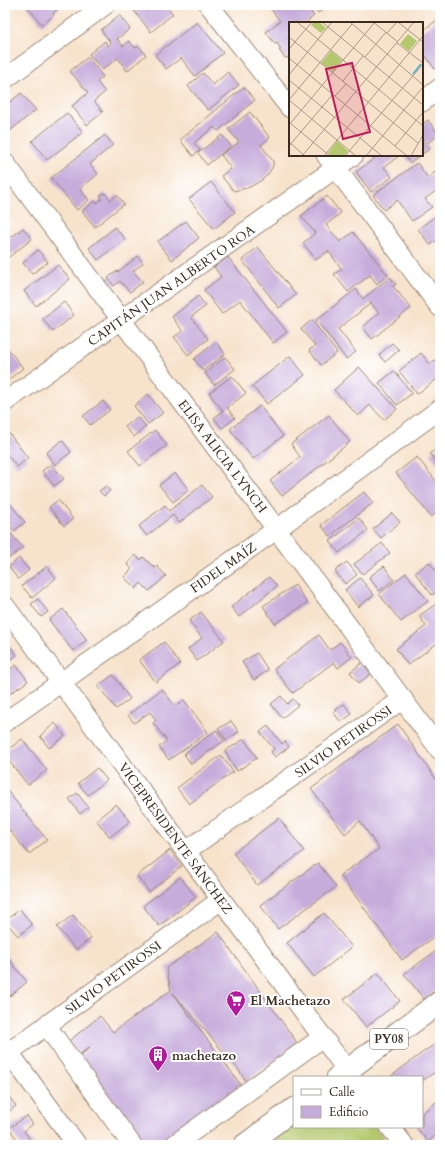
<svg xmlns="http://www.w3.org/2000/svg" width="445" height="1150" font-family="Cardo,serif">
<rect width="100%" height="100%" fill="#fff"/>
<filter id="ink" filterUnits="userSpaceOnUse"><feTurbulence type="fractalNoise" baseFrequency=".025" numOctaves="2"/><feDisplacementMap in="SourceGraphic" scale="8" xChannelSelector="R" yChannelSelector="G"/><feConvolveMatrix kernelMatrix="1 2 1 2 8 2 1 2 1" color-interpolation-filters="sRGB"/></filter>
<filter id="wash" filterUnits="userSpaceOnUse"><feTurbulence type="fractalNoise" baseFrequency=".012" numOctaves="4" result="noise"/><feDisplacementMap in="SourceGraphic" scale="16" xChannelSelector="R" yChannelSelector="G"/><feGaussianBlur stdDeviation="0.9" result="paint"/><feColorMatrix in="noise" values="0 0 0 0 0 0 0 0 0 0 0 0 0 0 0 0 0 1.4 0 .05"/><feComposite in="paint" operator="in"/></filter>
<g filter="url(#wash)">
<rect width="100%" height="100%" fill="#f7e2cb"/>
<!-- green -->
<path fill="#b4c96d" stroke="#787a46" d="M294,1126V1127H375L389,1145H269Z"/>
<g id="blocks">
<!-- building -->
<path fill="#c6acdb" d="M26,5H63L53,13L54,15L42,25Z
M142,5H165L173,14L151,32L134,11Z
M268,5H306L314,16L305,23H290V33L288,35L290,38V61L287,57L285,58L279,50L281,49L277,43L275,44L266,32L280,21Z
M312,5H330L318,13Z
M119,15L130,29L117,39L123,46L129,41L135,48L139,46L146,55L127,71L118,58L102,70L89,54L105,41L108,46L111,43L101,30Z
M440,18V66L435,69L422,51V31Z
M197,22L223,53L195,76L181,58L166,69L155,55Z
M88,57L103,77L97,82L105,92L94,101L103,112L87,125L72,106L88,93L70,71Z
M228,72L239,85L208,110L188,86L203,73L213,85Z
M244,87L255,100L218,131L214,127L194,143L200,150L193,156L180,140Z
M21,93L36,110L6,134L5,133V106Z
M250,112L270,138L261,145L273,161V166L268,174L262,180L250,187L234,191L221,176L231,168L221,155L239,142L228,129Z
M67,113L83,132L47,160L32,141Z
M428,120L439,135L426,144L430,149L422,154V124Z
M105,135L113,145L90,164L98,174L80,189L89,200L77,210L51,178Z
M222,135L231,146L207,165L198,153Z
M379,155H400L384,167L392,177L371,192L356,172Z
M404,155H421L410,163Z
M417,163L428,178L435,172L440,179V188L425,199L432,207L412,221L397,200L384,210L373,195Z
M211,182L235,212L214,229L189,199Z
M105,193L111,200L117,195L124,204L95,227L82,211L95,201L97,203L102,199L100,196Z
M327,196L341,213L326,225L340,242L353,232L388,275L377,284L370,275L348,292L334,274L342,269L328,251L316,260L303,243L315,233L301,216Z
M440,213V238L430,245L418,229Z
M186,221L199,238L172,260L157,242Z
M115,227L125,239L98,260L89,248Z
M23,228L32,239L5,260V242Z
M258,247L296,295L279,308L242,260Z
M38,250L48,262L32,274L23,263Z
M138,256L143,263L133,271L143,282L130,292L120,281L114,286L108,278L117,271L118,272Z
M228,257L287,332L273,343L240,300L222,314L204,290L221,277L214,267Z
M58,265L70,279L36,306L24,291Z
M390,277L396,284L393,286L411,308L372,339L363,327L379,313L371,303L338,329L356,352L346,359L316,320L356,289L363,299Z
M198,296L206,306L191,317L208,339L188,355L174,337L183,331L172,317Z
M64,302L74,315L53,332L43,319Z
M312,320L337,353L321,365L309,350L315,346L301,329Z
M216,342L225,354L203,371L194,359Z
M392,343L399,350L385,362L379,355Z
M5,345L23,368L8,380L5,376Z
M421,353L430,364L440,356V377L417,394L399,371Z
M290,356L305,375L267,404L252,386Z
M225,357L235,369L214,385L205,373Z
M359,367L397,409L384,420L370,405L358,416L334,390Z
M394,371L412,393L397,405L379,383Z
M232,376L246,393L227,408L235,418L222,428L214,418L223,411L209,393Z
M148,394L163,413L148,424L134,406Z
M103,401L110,410L90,425L83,416Z
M260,406L283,436L253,459L230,429Z
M329,415L350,442L282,496L270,481L300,457L291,444Z
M137,417L146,426L134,437L125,427Z
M155,430L167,445L140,466L128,451Z
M8,432L28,458L17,467L5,452V434Z
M62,440L71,452L55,465L46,453Z
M440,445V466L430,454Z
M417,457L440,486V510L431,517L396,473Z
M51,464L64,479L54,486L42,471Z
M175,473L189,490L173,502L159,485Z
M202,485L212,497L179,523L173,515L147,536L139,526L165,505L169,511Z
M106,486L110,491L104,496L99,491Z
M364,492L373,503L330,536L321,525Z
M5,499H6L25,522L14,531L5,520Z
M58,500L73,519L64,526L49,507Z
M392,513L400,522L381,538L373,529Z
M359,518L368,530L339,553L330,541Z
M9,531L23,548L5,561V534Z
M382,543L390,553L363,574L354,564Z
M135,555L141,560L143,557L155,568L157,566L166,576L149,591L141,583L136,589L124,577L132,569L127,564Z
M19,558L29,570L18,579L9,567Z
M347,562L357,575L345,584L335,571Z
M429,562L440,576V589L432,595L415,573Z
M47,566L56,578L32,598L22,586Z
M384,566L394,580L379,591L369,577Z
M406,573L428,601L401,622L379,594Z
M269,577L277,586L239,617L231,607Z
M360,578L374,595L358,607L345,590Z
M295,585L307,603L275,624L263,606Z
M38,599L48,612L41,617L31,604Z
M440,601V641L408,665L396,649L426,626L419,616Z
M63,609L87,640L73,651L49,620Z
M201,612L224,641L197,661L188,649L202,638L189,621Z
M319,635L330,650L340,642L352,657L338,668L334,662L293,693L274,669Z
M5,640L17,655L5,665Z
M164,642L180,664L156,682L139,660Z
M257,653L268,670L254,680L242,662Z
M363,662L372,673L359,683L350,672Z
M16,665L28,681L5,697V673Z
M113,675L130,699L116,709L98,686Z
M162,689L175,706L184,700L208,732L169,760L159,747L167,741L153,723L156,720L150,712L134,723L128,715Z
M281,696L287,704L293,699L298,705L282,718L271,704Z
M344,704L352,714L341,722L333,712Z
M231,721L239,732L226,740L218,729Z
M55,723L65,736L49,748L40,736Z
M398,724L440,785V933L402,960L340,875L379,849L360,821L345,834L311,789Z
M268,726L282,744L285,741L289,747L275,757L271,752L274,749L260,732Z
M216,730L224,741L191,764L184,754Z
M22,739L47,770L28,785L5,756V752Z
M244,739L257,758L237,771L225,751Z
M221,755L233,772L189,804L177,788Z
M97,768L107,780L88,795L78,783Z
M5,788L47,840L29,854L5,825Z
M77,793L88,807L80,814L69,799Z
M116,804L130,821L110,837L96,820Z
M279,818L304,851L257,885L233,853Z
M170,850L182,866L149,892L137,876Z
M318,863L336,887L278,929L260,905Z
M180,877L196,897L159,926L143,906Z
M20,909L32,925L18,936L5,921Z
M324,913L352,947L314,977L287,943Z
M73,915L91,938L76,950L57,927Z
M218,932L298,1044L246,1081L238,1069L173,993L241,1085L158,1145H139L76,1058L90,1048L89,1047L76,1058L69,1041L100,1016L113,1032L171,990L166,968Z
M440,948V987L424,999L404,974Z
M5,954L27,982L10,996L5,990Z
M378,973L400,1001L366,1027L344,999Z
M440,1041V1069L438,1070L422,1081V1077H390L426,1050Z
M5,1091L16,1106L5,1115Z
M440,1099V1132L428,1142L416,1127H422V1113Z
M27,1116L33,1124L24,1131L34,1145H21L9,1128Z"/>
</g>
</g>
<g filter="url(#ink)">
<use href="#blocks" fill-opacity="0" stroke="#998674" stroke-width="1"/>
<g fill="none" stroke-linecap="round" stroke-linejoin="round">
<!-- minor casing -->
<g stroke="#998674" stroke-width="21">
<path id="minor" d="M209,5L290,108
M5,79L105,5
M422,102L440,88
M326,155L440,307
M5,163L440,750
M5,402L354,155
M5,606L352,1077
M5,722L277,529L440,409
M186,851L403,699
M46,1025L132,1145
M5,1047L77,1145
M5,1055L221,900
M390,1127L404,1145
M174,1145L323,1037"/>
</g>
<!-- highway casing -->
<g stroke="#998674" stroke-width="24">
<path id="highway" d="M338,1077L440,1002
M245,1145L294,1109"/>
</g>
<!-- minor -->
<use href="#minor" stroke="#fff" stroke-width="19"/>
<!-- highway -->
<use href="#highway" stroke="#fff" stroke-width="22"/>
</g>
</g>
<!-- icons -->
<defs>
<g id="supermarket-pin" transform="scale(1)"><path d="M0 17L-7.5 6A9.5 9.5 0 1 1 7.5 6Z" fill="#b5179e" stroke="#fff"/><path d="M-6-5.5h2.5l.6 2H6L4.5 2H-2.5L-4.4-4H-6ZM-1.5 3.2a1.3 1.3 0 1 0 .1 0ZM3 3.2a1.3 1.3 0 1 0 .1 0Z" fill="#fff"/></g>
<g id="building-pin" transform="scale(1)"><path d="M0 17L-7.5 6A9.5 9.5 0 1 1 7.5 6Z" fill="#b5179e" stroke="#fff"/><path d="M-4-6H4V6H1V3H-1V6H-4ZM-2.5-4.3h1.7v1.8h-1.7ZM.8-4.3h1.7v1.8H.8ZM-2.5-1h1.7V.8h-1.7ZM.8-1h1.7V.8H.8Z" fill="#fff"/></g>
</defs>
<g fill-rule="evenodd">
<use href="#supermarket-pin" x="236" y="1000"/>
<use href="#building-pin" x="158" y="1055"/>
</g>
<g text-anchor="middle" stroke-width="4" stroke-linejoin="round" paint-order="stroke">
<!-- shield labels -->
<rect fill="#fff" stroke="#766a62" stroke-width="1" x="370" y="1029" width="38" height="20" rx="3"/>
<g font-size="12" font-weight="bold" fill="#3b2a1e">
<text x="389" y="1043">PY08</text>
</g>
<!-- street labels -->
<g font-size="13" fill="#3b2a1e" stroke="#fff">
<text transform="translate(171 285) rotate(-35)" y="5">CAPITÁN JUAN ALBERTO ROA</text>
<text transform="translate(223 456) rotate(53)" y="5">ELISA ALICIA LYNCH</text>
<text transform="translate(223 567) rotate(-35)" y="5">FIDEL MAÍZ</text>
<text transform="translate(343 741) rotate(-35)" y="5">SILVIO PETIROSSI</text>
<text transform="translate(176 838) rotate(54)" y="5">VICEPRESIDENTE SÁNCHEZ</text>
<text transform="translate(113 977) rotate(-36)" y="5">SILVIO PETIROSSI</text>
</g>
<!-- poi labels -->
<g font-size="13" font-weight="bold" fill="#3b2a1e" stroke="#fff" text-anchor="start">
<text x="250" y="1005">El Machetazo</text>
<text x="172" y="1060">machetazo</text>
</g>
</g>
<!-- overview -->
<g transform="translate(289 22)">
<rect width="134" height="134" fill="#f7e2cb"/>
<path d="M25,0H30L37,6L32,11L22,3ZM119,12L128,19L120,29L111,22ZM42,29L53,38L44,50L32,41ZM48,119L59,129L55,134H42L39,131Z" fill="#b4c96d"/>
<path fill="none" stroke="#52bad0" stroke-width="2" d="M124,52L132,42"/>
<path fill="none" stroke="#ac9886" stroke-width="1" d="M8,0L134,104M33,0L134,83M61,0L134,63M84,0L109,20M109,0L134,20M98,11L108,0M0,15L129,121M108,21L134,41M0,27L23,0M76,35L97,10M0,36L118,134M0,53L43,0M0,58L93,134M54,59L74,34M46,74L57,62M0,78L63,2M0,78L67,134M1,101L41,134M0,103L86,0M0,120L16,134M0,124L44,72M106,124L134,90M13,134L125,0M35,134L134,14M56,134L134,42M77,134L134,65M122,134L134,113"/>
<path fill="#c2185b" fill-opacity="0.15" stroke="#c2185b" stroke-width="2" d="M63,41L81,110L54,117L37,47Z"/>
<rect width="134" height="134" fill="none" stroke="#3b2a1e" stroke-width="2"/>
</g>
<!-- margin -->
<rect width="445" height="1150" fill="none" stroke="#fff" stroke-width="20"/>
<!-- legend -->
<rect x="293" y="1076" width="130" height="52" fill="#ffffff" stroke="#b1aaa5"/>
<rect x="301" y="1089" width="20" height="6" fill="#ffffff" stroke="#b1aaa5"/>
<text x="329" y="1096" font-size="12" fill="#3b2a1e">Calle</text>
<rect x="301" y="1106" width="20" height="12" fill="#c6acdb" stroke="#b1aaa5"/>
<text x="329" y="1116" font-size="12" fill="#3b2a1e">Edificio</text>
</svg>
